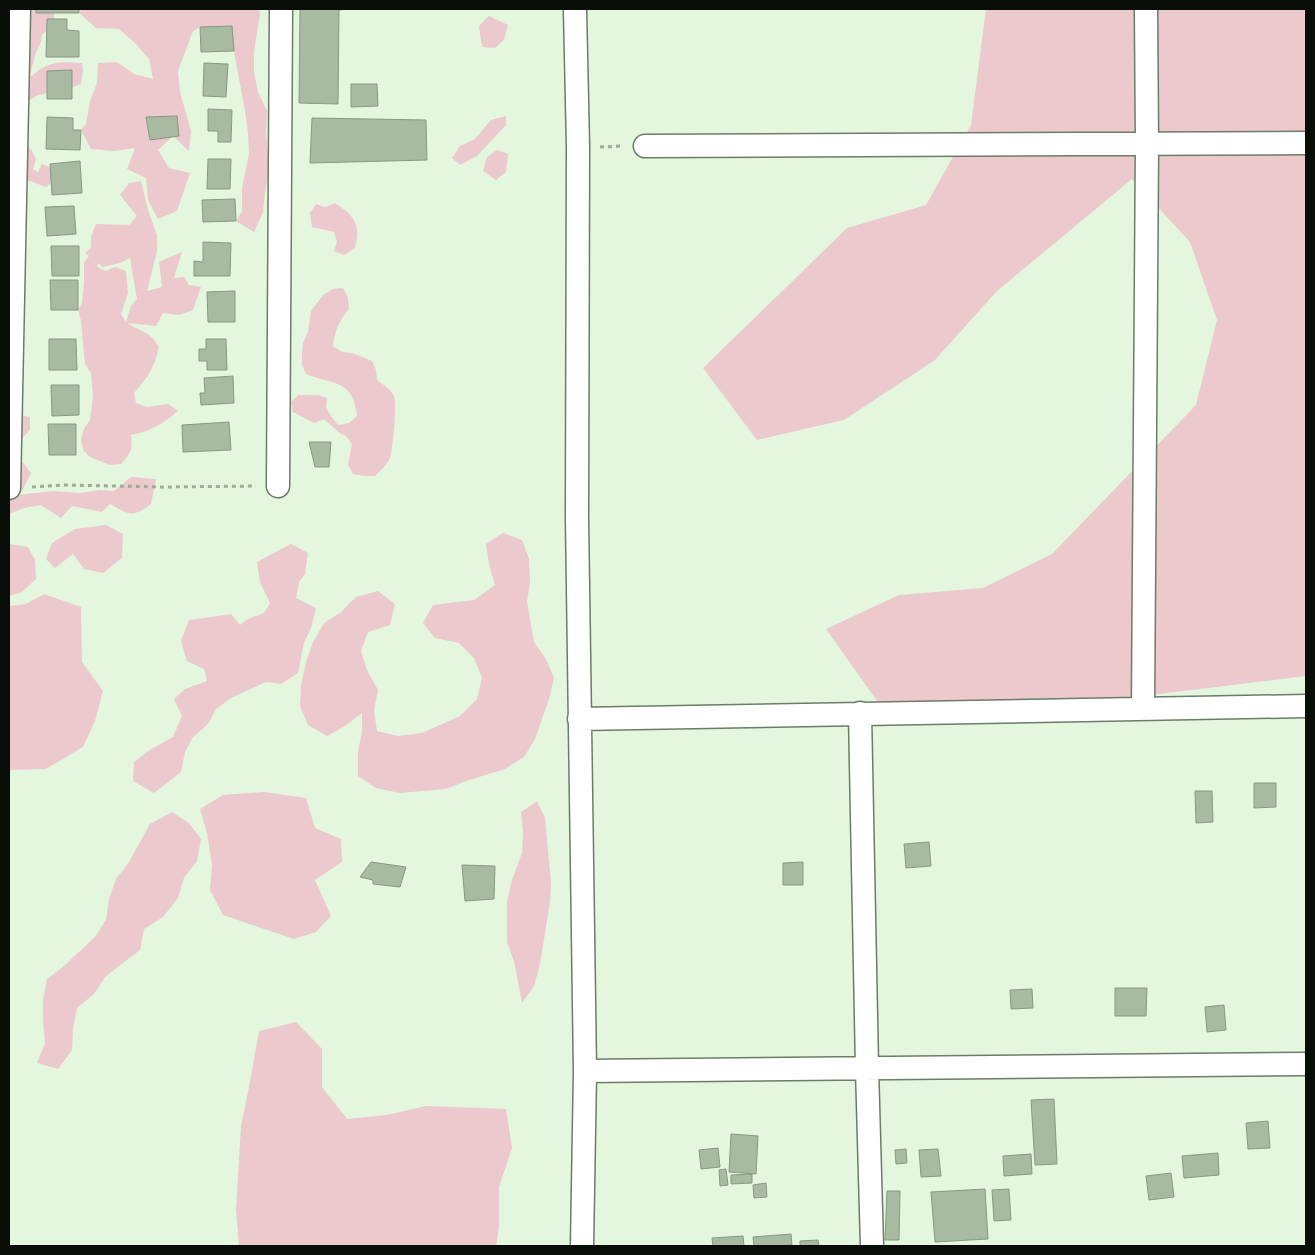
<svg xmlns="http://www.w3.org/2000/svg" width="1315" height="1255" font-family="Cabin,sans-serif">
<rect width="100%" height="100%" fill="#e4f7de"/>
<!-- green -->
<path fill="#ebc9cc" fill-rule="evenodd" d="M9,9H54V24L42,35L41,42L36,52L32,67L30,77C33,75 36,72 39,70C52,61 67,62 82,63L83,69L81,84L63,91L38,95L16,108Z
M82,9H259L260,13L254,52V72L258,92L267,111L266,131L269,172L265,192L263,212L254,232L236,221L242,211V188L249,154L248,133L245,111L233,46L200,27L193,31L178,71L180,92L191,131L189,151L173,136L158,150L169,168L190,173L177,211L158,219L148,200L146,178L127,169L135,148L114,151L91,149L81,130L86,124L90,101L97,83L98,63L117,62L134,74L153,79L149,59L135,43L119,29L96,28L79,13Z
M986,9H1306V676L978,716L877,701L826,629L899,595L983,588L1052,554L1196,405L1217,320L1190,242L1132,179L997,291L935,360L844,420L757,440L703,368L847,228L926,205L971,125Z
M489,16L508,25L504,40L495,48L482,47L479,26Z
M506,116V125L477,156L460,165L452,158L460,146L475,139L491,120Z
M9,143L31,149L36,159L33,169L38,172L42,164L54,169L56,179L46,187L30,181L13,180Z
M497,150L508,154L506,172L496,180L483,171L487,157Z
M141,181L148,210L157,235V251L147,291L162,287L159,262L182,252L174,278L184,277L189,285L201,287L193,310L179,315L163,313L156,326L128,323C143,334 148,329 159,347C155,367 147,378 134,393L136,403L147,407L168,404L178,411C163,424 151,431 131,435C133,449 131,453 121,464L110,465L90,457L83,450L81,439L84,429L90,420L93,396L91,373L85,364L81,321L78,310L82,303L84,282V262L89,256L85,253L91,248V237L96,224L129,225L137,216L120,195L129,183ZM130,258L137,299L131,306L126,322L121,314L128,293L126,271L115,267L106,271L97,267L98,263L103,267L120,263Z
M335,203C355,216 361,225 355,248L344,255L334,251L337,242L334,232L312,227L310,213L316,204L325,207Z
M343,288L348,298L349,309C340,319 334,332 333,346L342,352L352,353L372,361L376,370L377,380C382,384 391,389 394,396C397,405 393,448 390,458C387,465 380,471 375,476H364L353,474L348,465L352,444L345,435L341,434L324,419L314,423L293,412L291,402L298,395H318L327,398L326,408L331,416L338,425L349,423L357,416C352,378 335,386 306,374L302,365V354L303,343L308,332L311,311L323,295L333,289Z
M9,412L30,417V430L17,443V455L31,473L22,491L17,495L53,491L80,493L100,490L114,491L131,477L156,479L151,504C133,518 129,515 110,504L102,512L72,506L61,518L41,505L24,508L9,514Z
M106,525L123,534L122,558L103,573L84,569L73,554L55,568L46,559L52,543L75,529Z
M503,533L522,540L529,559L530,582L527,602L534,642L546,659L554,678L549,699L535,739L524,757L505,769L466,781L446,789L400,793L376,788L358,776V751L362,732V713L345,726L327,736L308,725L300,706L301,685L306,662L313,642L324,623L341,612L356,597L378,591L395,604L390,625L368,632L361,651L367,670L378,690L374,710L377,731L398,736L422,733L460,716L477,699L482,678L474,658L459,643L435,638L423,623L433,605L474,600L495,585L489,564L486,544Z
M9,544L28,547L35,560L36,579L22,592L9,596Z
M291,544L308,553L305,574L299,582L296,598L316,608L311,628L304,643L298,673L281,684L266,682L231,698L216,709L208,724L193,737L185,752L181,772L154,793L133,781L134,762L148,751L173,737L182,716L174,699L185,689L207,681L204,669L187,661L181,641L189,620L231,614L240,625L248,619L264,613L270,603L260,582L257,562Z
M44,594L81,607L82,662L103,691L95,721L83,747L46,769L9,770V606L26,604Z
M264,792L306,798L315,828L341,839L342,862L315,880L331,916L316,932L294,939L223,915L210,890L212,865L207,833L200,809L223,795Z
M537,801L545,818L551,882L550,902L540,964L534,986L522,1003L514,961L507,942V902L512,880L522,853L523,833L521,812Z
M172,812L189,823L201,839L197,861L184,878L178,898L163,917L144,929L140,950L106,976L94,994L77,1008L73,1029L72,1050L58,1069L37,1063L45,1043L43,1021V1000L47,979L64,966L95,937L106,920L109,899L116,879L129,862L150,824Z
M296,1022L322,1049V1087L347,1119L387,1115L426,1106L506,1109L512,1148L499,1187V1227L496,1246H239L236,1210L241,1126L249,1087L259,1031Z"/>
<!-- building -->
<path fill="#a8baa2" stroke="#879982" d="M36,9H79V13H36Z
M300,9H348L339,10L338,104L299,103Z
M47,19H67V30L79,31V57H46Z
M232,26L234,51L201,52L200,27Z
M204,63L228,64L226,97L203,96Z
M72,70V99H47V71Z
M351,84H377L378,106L351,107Z
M208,109L232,110L231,142H218V131H208Z
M177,116L179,136L150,140L146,117Z
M47,117L73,118V130H81L80,150L46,149Z
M312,118L426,120L427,160L310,163Z
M208,159H231L230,189H207Z
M80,161L82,193L52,195L50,164Z
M235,199L236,221L203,222L202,200Z
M74,206L76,234L47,236L45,207Z
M203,242L231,243L230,276H194V261L203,262Z
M51,246H79V276H52Z
M50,280H78V310H51Z
M235,291V322H208L207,292Z
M49,339H76L77,370H49Z
M206,339H226L227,370H207V361H199V349H206Z
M233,376L234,403L201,405L200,393H205L204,378Z
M51,385H79V415L52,416Z
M229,422L231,450L183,452L182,425Z
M48,424H76V455H49Z
M309,442H331L329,467H315Z
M1254,783H1276V807L1254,808Z
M1195,791H1212L1213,822L1196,823Z
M929,842L931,866L906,868L904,844Z
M371,862L406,867L400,887L373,884V880L360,877Z
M803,862V885H783V863Z
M462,865L495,866L494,899L465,901Z
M1115,988H1147L1146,1016H1115Z
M1032,989L1033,1008L1011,1009L1010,990Z
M1224,1005L1226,1030L1207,1032L1205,1007Z
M1054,1099L1057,1164L1035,1165L1031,1100Z
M1268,1121L1270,1148L1248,1149L1246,1123Z
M731,1134L758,1136L756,1174L729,1172Z
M718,1148L720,1167L701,1169L699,1150Z
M906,1149L907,1163L896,1164L895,1150Z
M938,1149L941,1176L921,1177L919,1150Z
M1218,1153L1219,1175L1184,1178L1182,1156Z
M1031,1154L1032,1174L1004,1176L1003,1156Z
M726,1169L728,1185L720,1186L719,1170Z
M1171,1173L1174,1197L1149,1200L1146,1176Z
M752,1174V1183L731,1184V1175Z
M766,1183L767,1197L754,1198L753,1185Z
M985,1189L988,1239L935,1242L931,1192Z
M1009,1189L1011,1220L994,1221L992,1190Z
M887,1191H900L899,1240H885Z
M791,1234L792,1245L777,1246H754L753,1237Z
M743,1236L744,1246H713L712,1238Z
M818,1240L819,1246H800V1241Z"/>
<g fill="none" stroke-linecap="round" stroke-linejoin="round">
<!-- street casing -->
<g stroke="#6c7c66" stroke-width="25">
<path id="street" d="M575,9L578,147L577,518L585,1071L582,1246
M645,146L1306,143
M278,486L281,9
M9,488L19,9
M1143,709L1147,144L1146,9
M860,713L867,1068L872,1246
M579,719L1306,706
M585,1071L1306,1064"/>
</g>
<!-- path -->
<path stroke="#9eac99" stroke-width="3" stroke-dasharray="4 4" stroke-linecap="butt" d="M600,147L622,146
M32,487L64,485L163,487L256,486"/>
<!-- street -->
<use href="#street" stroke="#fff" stroke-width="22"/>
</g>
<!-- border -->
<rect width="1315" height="1255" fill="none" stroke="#080e07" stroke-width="20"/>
</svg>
